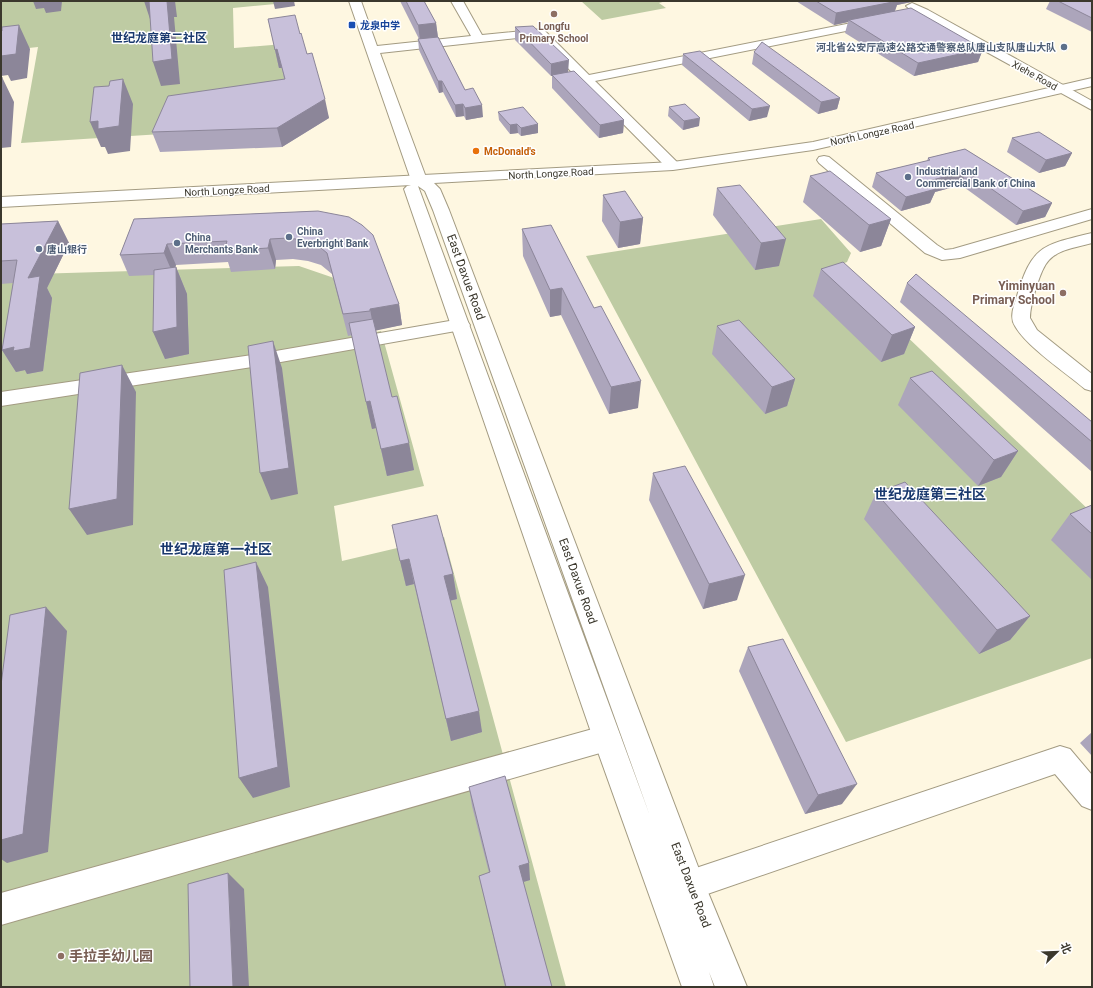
<svg xmlns="http://www.w3.org/2000/svg" width="1093" height="988" font-family="Roboto,'Noto Sans SC',sans-serif">
<rect width="100%" height="100%" fill="#fef7e1"/>
<!-- green -->
<path fill="#becba3" d="M1,1H285L286,3L233,8L234,48L296,43L298,100L240,129L21,143L38,47L1,51Z
M581,1H666L659,3L666,8L602,20Z
M821,219L851,253L847,262L834,267L1092,513V658L846,742L586,256Z
M299,266L337,279L352,337L381,331L424,486L334,506L342,561L444,537L566,987H1V275Z"/>
<g fill="none" stroke-linecap="round" stroke-linejoin="round">
<!-- minor casing -->
<g stroke="#a39b82" stroke-width="2">
<path id="minor" d="M349,1H361L377,46L471,36L451,1H463L482,35L543,29L589,75L912,11L906,6L912,3L928,10L1092,101V110L921,16L595,81L678,163L680,166L678,169H668L536,36L380,53L427,180L424,183H414L411,180Z
M824,156L829,157L937,245L945,250L953,249L1092,209V219L960,258L942,260L925,253L819,163L817,160L819,157Z
M1092,233V243C1078,247 1059,249 1049,260C1040,269 1030,305 1030,318L1037,330L1092,374V391L1085,389C1065,372 1027,347 1015,326C1009,317 1014,306 1017,296C1032,245 1043,245 1092,233Z
M461,319L467,321L470,325L467,329L252,367L1,406V392L252,355Z
M607,725L617,729L621,738L617,747L607,751L1,925V893Z
M1060,746L1070,749L1092,775V810L1082,806L1055,774L690,900L679,896L675,885L679,874L690,870Z"/>
</g>
<!-- major casing -->
<g stroke="#a39b82" stroke-width="2">
<path id="major" d="M1092,78V86L813,150L673,170L434,183L440,189L449,210L705,885L747,987H715L709,972L714,987H682L593,738L404,189L407,186L411,185L1,207V197L673,162L813,142ZM418,186L425,191L433,210L650,816Z"/>
</g>
<!-- minor -->
<use href="#minor" fill="#fff" fill-rule="evenodd"/>
<!-- major -->
<use href="#major" fill="#fff" fill-rule="evenodd"/>
</g>
<!-- wall -->
<path fill="#aca5bb" d="M400,1H424L436,23L438,37L465,90L483,117L466,120L464,116L456,117L443,92L439,93L419,50L418,39H419Z
M796,1H916L897,5L895,11L983,49L978,62L914,76L845,33L848,22L834,25Z
M1050,1H1092V32L1046,9Z
M268,19L300,34L329,118L282,147L160,152L152,132L284,79L282,68H279Z
M515,27L568,72L624,120L623,133L599,138L552,88V76H551L515,40Z
M754,52L840,98L837,109L818,114L752,64Z
M683,54L767,117L749,121L682,65Z
M669,107L699,126L683,130L668,116Z
M498,112L538,124V133L521,136L518,133L510,134L499,120Z
M1012,138L1072,153L1065,166L1039,173L1007,152Z
M965,149L1052,203L1045,217L1016,225L961,185L935,192L930,203L901,211L872,187L876,173L927,161L928,158Z
M810,176L891,219L881,246L860,252L803,202Z
M717,188L779,266L755,270L713,215Z
M603,195L643,218L640,244L618,248L602,221Z
M318,211L399,304L402,325L375,330L392,397L414,470L387,476L376,428L372,429L352,335L348,336L332,274L321,265L308,261L293,259L276,260L275,269L231,272L228,262L176,265L175,267H176L187,294L189,354L165,359L154,275L129,276L120,255L134,219Z
M58,221L69,243L47,288L52,298L43,371L27,374L25,370L16,372L2,350L13,283L1,284V224Z
M551,225L638,408L609,414L561,315L550,317L523,256L522,229Z
M821,269L915,327L904,354L881,362L813,296Z
M907,283L1092,422V472L900,302Z
M717,326L795,379L787,406L765,414L712,354Z
M910,378L1018,451L1001,477L978,486L898,405Z
M653,473L737,600L703,609L649,500Z
M876,493L1030,616L1010,640L979,654L864,519Z
M1092,505V580L1051,540L1070,514Z
M392,525L453,574L457,599L450,601L482,732L451,741L414,584L406,586Z
M748,647L842,804L805,814L739,671Z
M1092,732V756L1080,743Z
M469,787L530,880L523,882L552,987H505L479,876L489,873L472,806Z"/>
<!-- shaded-wall -->
<path fill="#8c8699" d="M33,1H62L61,11L46,13L44,8L36,9Z
M144,1H150V19Z
M167,1H175L177,17H174L180,84L161,86L153,62Z
M273,1H294L295,6L275,9Z
M886,1H916L897,5L894,13L849,20L848,22L834,25L836,13Z
M436,23L438,38L420,40L418,25Z
M19,25L30,49L27,78L11,81L8,75L1,76V53Z
M277,49L282,68H279L275,50Z
M983,49L978,62L914,76L918,63Z
M569,60L568,73L552,75V76H551V64Z
M2,77L14,102L11,147L1,148V92Z
M123,79L133,104L130,151L108,154L105,147H101L90,122Z
M438,81H442L443,92L439,93Z
M840,98L837,109L818,114L821,102Z
M325,99L329,118L282,147L277,128Z
M463,104L464,116L456,117L455,105Z
M482,105L483,117L466,120L465,108Z
M770,106L767,117L749,121L752,109Z
M700,118L699,126L683,130L684,121Z
M624,120L623,133L599,138L600,125Z
M517,124L518,133L510,134V125Z
M538,124V133L521,136V128Z
M1072,153L1065,166L1039,173L1046,160Z
M966,171L961,185L935,192L930,203L901,211L906,197L925,182Z
M1052,203L1045,217L1016,225L1023,211Z
M643,218L640,244L618,248L620,222Z
M891,219L881,246L860,252L869,225Z
M58,221L69,243L47,288L52,298L43,371L27,374L25,370L16,372L2,350L14,347L28,278Z
M270,239L276,260L275,269L268,248Z
M786,239L779,266L755,270L761,243Z
M167,244L176,265L173,274L164,253Z
M176,267L187,294L189,354L165,359L153,332Z
M562,288L561,315L550,317V290Z
M399,304L402,325L374,331L370,309Z
M915,327L904,354L881,362L892,335Z
M273,341L282,368L298,494L271,500L260,473Z
M122,365L136,392L133,525L87,535L69,509Z
M795,379L787,406L765,414L772,387Z
M641,381L638,408L609,414L611,387Z
M370,401L376,428L372,429L366,402Z
M409,443L414,470L387,476L381,449Z
M1018,451L1001,477L978,486L994,460Z
M409,559L414,584L406,586L400,561Z
M256,562L268,587L290,787L253,798L239,778Z
M453,574L457,599L448,601L444,576Z
M745,575L737,600L703,609L709,584Z
M46,607L67,631L48,852L7,863L1,859V840Z
M1030,616L1010,640L979,654L997,630Z
M479,711L482,732L451,741L446,719Z
M857,784L842,804L805,814L818,795Z
M529,863L530,880L520,883L519,866Z
M228,873L244,889L249,987H233Z"/>
<!-- building -->
<path fill="#c8c0da" stroke="#8c8699" d="M149,1H167L172,59L153,62Z
M406,1H424L436,23L418,25Z
M816,1H898L836,13Z
M1058,1H1092V18Z
M911,8L983,49L918,63L849,20Z
M295,15L300,34L301,33L307,54L312,53L325,99L277,128L152,132L168,96L285,79L277,49L275,50L268,19Z
M19,25L16,54L1,56V32L2,31V27Z
M533,26L569,60L551,64L515,27Z
M438,37L465,90L473,88L482,105L465,108L463,104L455,105L442,81H438L418,39Z
M762,42L840,98L821,102L754,52Z
M700,51L770,106L752,109L683,54Z
M574,71L624,120L600,125L552,75Z
M1,77H2L1,92Z
M123,79L119,126L98,129V121L90,122L94,87L109,86L110,81Z
M685,104L700,118L684,121L669,107Z
M523,107L538,124L521,128L517,124L510,125L498,112Z
M1039,132L1072,153L1046,160L1012,138Z
M965,149L1052,203L1023,211L966,171L925,182L936,189L906,197L876,173L930,160L928,158Z
M830,171L891,219L869,225L810,176Z
M740,185L786,239L761,243L717,188Z
M625,191L643,218L620,222L603,195Z
M318,211L349,217L362,225L373,235L399,304L370,309V311L343,314L327,253L316,244L303,240L288,238L270,239L268,248L224,251L227,241L167,244L164,253L120,255L134,219Z
M58,221L28,278L40,276L30,348L13,351L14,347L2,350L17,260L1,261V224Z
M551,225L594,308L601,306L641,381L611,387L562,288L550,290L522,229Z
M843,262L915,327L892,335L821,269Z
M176,267L177,327L153,332L154,270Z
M916,274L1092,422V442L907,283Z
M373,319L392,397L397,396L409,443L381,449L370,401L366,402L349,323Z
M739,320L795,379L772,387L717,326Z
M273,341L289,468L260,473L248,346Z
M122,365L117,499L69,509L80,373Z
M932,371L1018,451L994,460L910,378Z
M685,466L745,575L709,584L653,473Z
M905,482L1030,616L997,630L876,493Z
M1092,505V534L1070,514Z
M437,515L453,574L444,576L479,711L446,719L409,559L400,561L392,525Z
M256,562L278,767L239,778L224,570Z
M46,607L23,834L1,840V685L10,615Z
M783,639L857,784L818,795L748,647Z
M505,776L529,863L519,866L552,987H506L479,876L490,872L469,787Z
M228,873L233,987H190L188,884Z"/>
<!-- markers -->
<g fill="#8d6e63" stroke="#fff" stroke-width="1.5">
<circle cx="554" cy="14" r="4"/>
<circle cx="1063" cy="293" r="4"/>
<circle cx="61" cy="956" r="4"/>
</g>
<rect fill="#1a4fb4" stroke="#fff" stroke-width="1.5" x="348" y="21" width="8" height="8" rx="2"/>
<g fill="#5c6f8a" stroke="#fff" stroke-width="1.5">
<circle cx="1064" cy="47" r="4"/>
<circle cx="908" cy="177" r="4"/>
<circle cx="289" cy="237" r="4"/>
<circle cx="177" cy="243" r="4"/>
<circle cx="39" cy="249" r="4"/>
</g>
<circle fill="#e8710a" stroke="#fff" stroke-width="1.5" cx="476" cy="151" r="4"/>
<g text-anchor="middle" stroke-width="3" stroke-linejoin="round" paint-order="stroke">
<!-- far-transit labels -->
<g font-size="10" font-weight="bold" fill="#164399" stroke="#fff" text-anchor="start">
<text x="360" y="29">龙泉中学</text>
</g>
<!-- far-education labels -->
<g font-size="10" font-weight="bold" fill="#785e54" stroke="#fff">
<text x="554" y="30">Longfu<tspan x="554" dy="12">Primary School</tspan></text>
</g>
<!-- far-service labels -->
<g font-size="10" font-weight="bold" fill="#4e5e75" stroke="#fff" text-anchor="start">
<text x="1056" y="51" text-anchor="end">河北省公安厅高速公路交通警察总队唐山支队唐山大队</text>
<text x="916" y="175">Industrial and<tspan x="916" dy="12">Commercial Bank of China</tspan></text>
<text x="297" y="235">China<tspan x="297" dy="12">Everbright Bank</tspan></text>
<text x="185" y="241">China<tspan x="185" dy="12">Merchants Bank</tspan></text>
<text x="47" y="253">唐山银行</text>
</g>
<!-- far-street labels -->
<g font-size="10" fill="#3b382d" stroke="#fff">
<text transform="translate(1035 75) rotate(29)" y="4">Xiehe Road</text>
<text transform="translate(872 133) rotate(-12)" y="4">North Longze Road</text>
<text transform="translate(551 173) rotate(-3)" y="4">North Longze Road</text>
<text transform="translate(227 190) rotate(-3)" y="4">North Longze Road</text>
</g>
<!-- far-food labels -->
<g font-size="10" font-weight="bold" fill="#c56008" stroke="#fff" text-anchor="start">
<text x="484" y="155">McDonald's</text>
</g>
<!-- far-quarter labels -->
<g font-size="12" font-weight="bold" fill="#1a396e" stroke="#fff">
<text x="159" y="42">世纪龙庭第二社区</text>
</g>
<!-- street labels -->
<g font-size="12" fill="#3b382d" stroke="#fff">
<text transform="translate(466 277) rotate(70)" y="4">East Daxue Road</text>
<text transform="translate(578 581) rotate(70)" y="4">East Daxue Road</text>
<text transform="translate(691 885) rotate(69)" y="4">East Daxue Road</text>
</g>
<!-- education labels -->
<g font-size="12" font-weight="bold" fill="#785e54" stroke="#fff" text-anchor="end">
<text x="1055" y="290">Yiminyuan<tspan x="1055" dy="14">Primary School</tspan></text>
</g>
<!-- quarter labels -->
<g font-size="14" font-weight="bold" fill="#1a396e" stroke="#fff">
<text x="930" y="499">世纪龙庭第三社区</text>
<text x="216" y="554">世纪龙庭第一社区</text>
</g>
<!-- near-education labels -->
<g font-size="14" font-weight="bold" fill="#785e54" stroke="#fff" text-anchor="start">
<text x="69" y="961">手拉手幼儿园</text>
</g>
</g>
<!-- border -->
<rect width="1093" height="988" fill="none" stroke="#3b382d" stroke-width="4"/>
<!-- north arrow -->
<g transform="translate(1057 952) rotate(67)" stroke="#ffffff" stroke-width="3" paint-order="stroke">
<path d="M0-3L7 15L0 10L-7 15Z" fill="#3b382d"/>
<text y="-6" font-size="11" font-weight="bold" text-anchor="middle" fill="#3b382d">北</text>
</g>
</svg>
